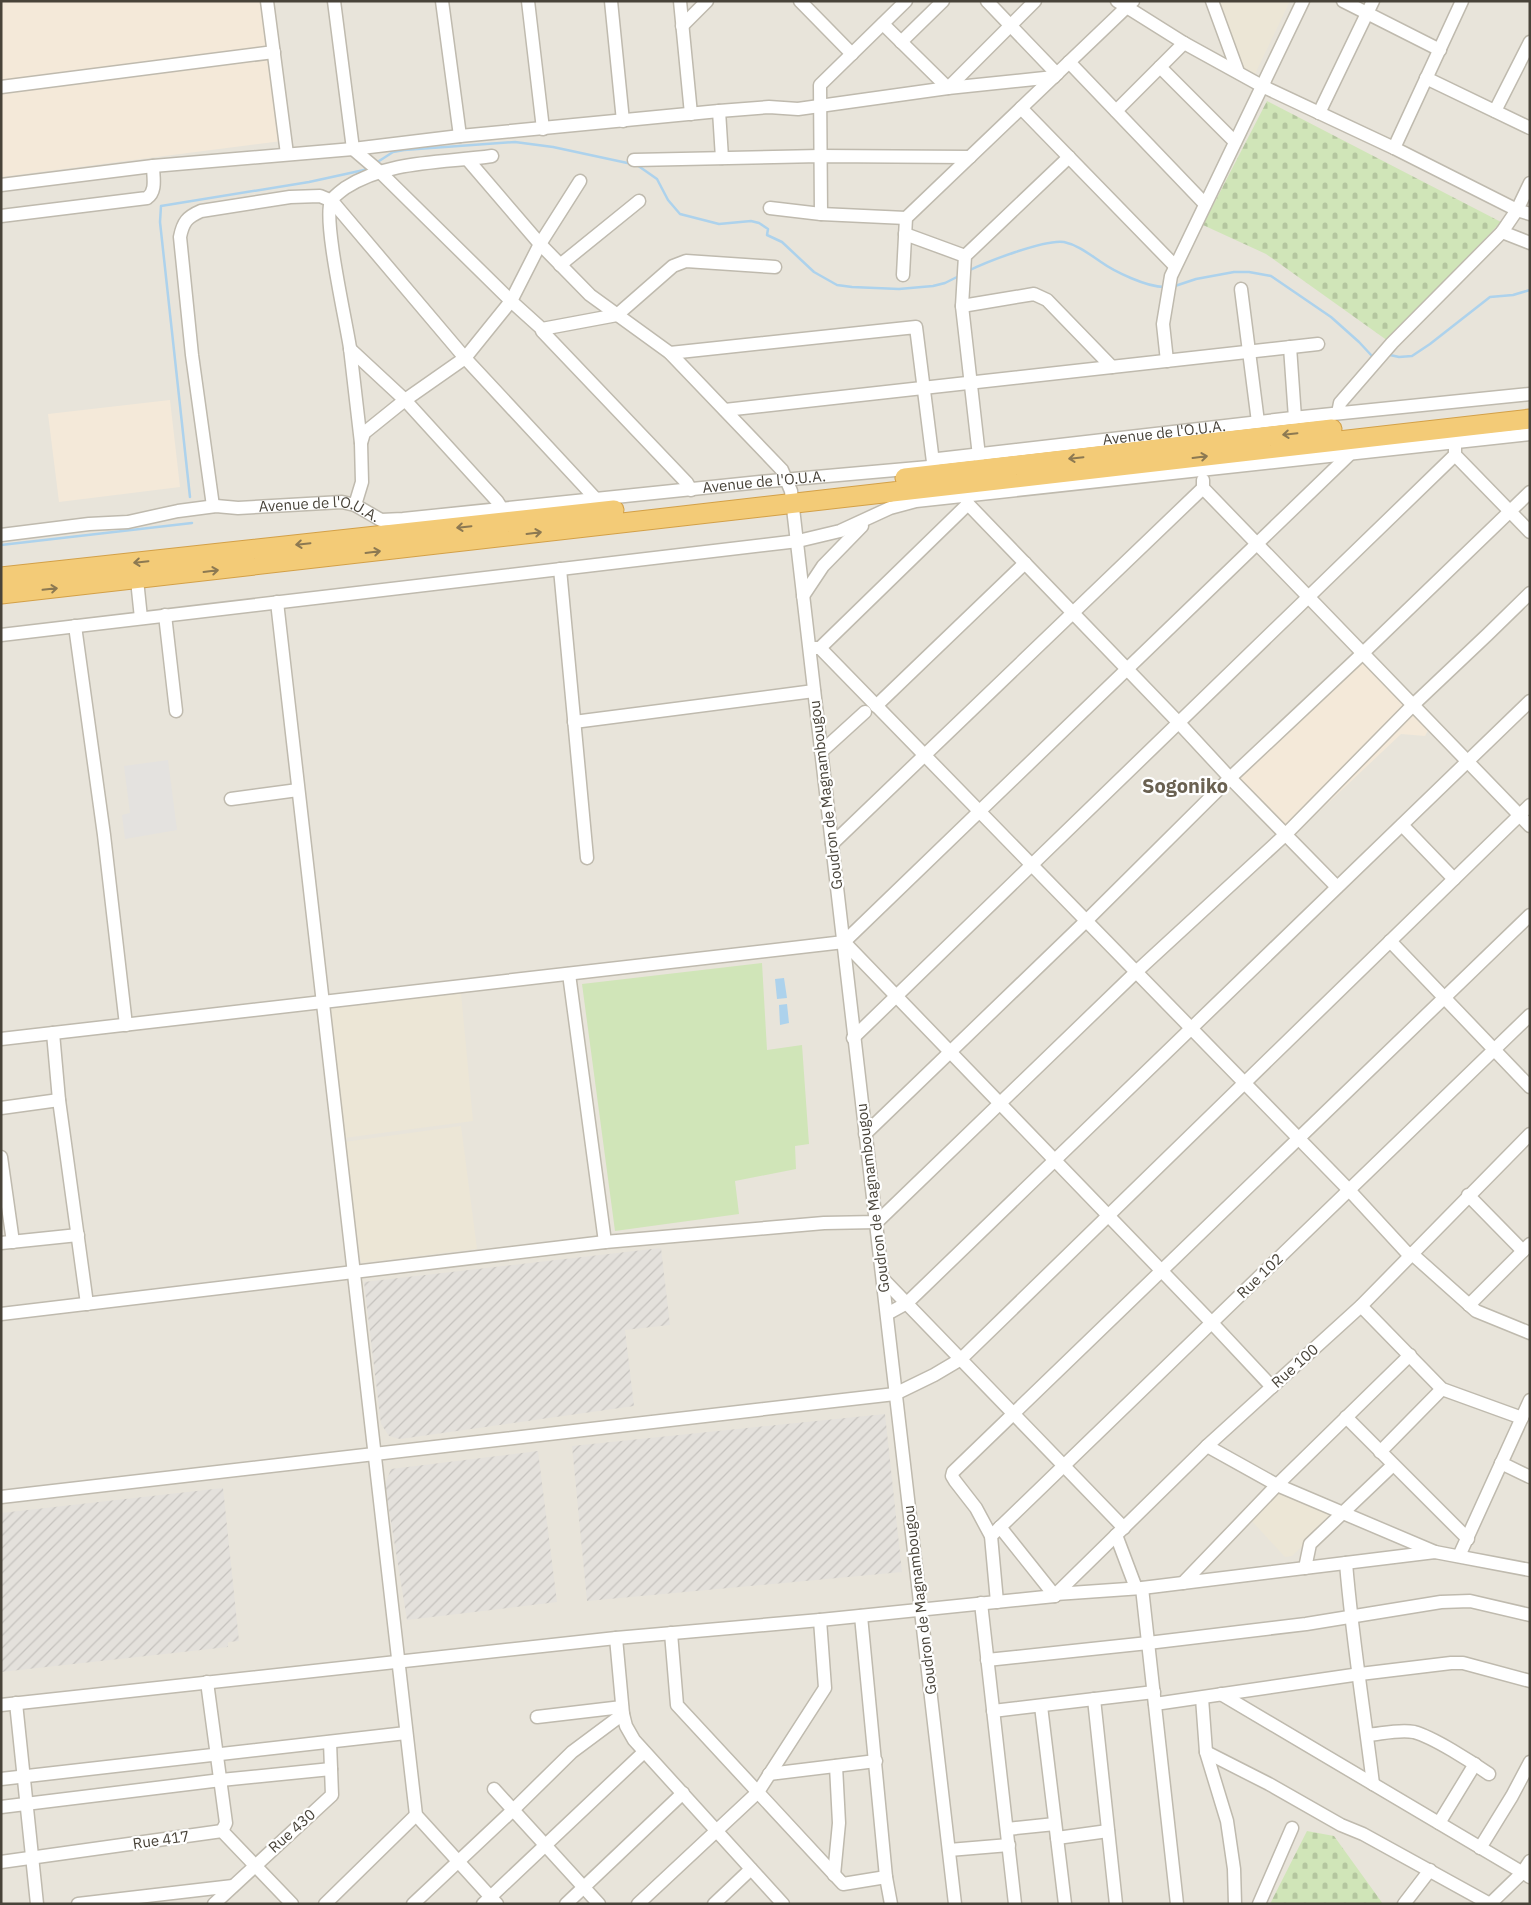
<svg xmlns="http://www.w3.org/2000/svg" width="1531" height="1905" font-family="'IBM Plex Sans',sans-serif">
<defs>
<pattern id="industrial-furrows" width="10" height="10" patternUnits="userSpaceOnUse" patternTransform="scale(1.25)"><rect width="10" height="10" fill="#e4e1dc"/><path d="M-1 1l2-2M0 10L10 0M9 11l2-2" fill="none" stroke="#c5c2be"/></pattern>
<pattern id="cemetery-stones" width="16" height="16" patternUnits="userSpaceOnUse" patternTransform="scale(1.25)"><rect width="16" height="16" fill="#d0e5b8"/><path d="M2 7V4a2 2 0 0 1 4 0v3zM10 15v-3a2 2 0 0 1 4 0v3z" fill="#b4c69f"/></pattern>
</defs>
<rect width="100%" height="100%" fill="#f4f2eb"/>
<!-- residential -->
<path fill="#e8e4da" d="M1,1H1530V1904H1Z"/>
<!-- commercial -->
<path fill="#f4e9d9" d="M1,1H260L282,141L1,177Z
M170,400L180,487L59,502L48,414Z
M1363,658L1429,728L1425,736L1401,734L1292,837L1234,778Z"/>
<!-- industrial -->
<path fill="url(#industrial-furrows)" d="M661,1248L670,1325L625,1330L634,1406L400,1439L389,1436L381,1424L364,1282Z
M885,1414L902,1572L587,1601L572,1446Z
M538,1451L557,1602L407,1620L385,1485L391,1469Z
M223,1488L239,1641L228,1642V1647L1,1672V1513Z"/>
<!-- education -->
<path fill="#ece6d6" d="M1213,1H1290L1254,76L1240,69Z
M461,993L473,1121L344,1138L327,1007Z
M461,1126L477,1249L361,1263L344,1142Z
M1278,1490L1334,1515L1292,1556L1285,1557L1250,1519Z"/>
<!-- green -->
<path fill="#d0e5b8" d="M762,963L767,1050L802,1045L809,1144L795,1146L796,1169L735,1181L739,1214L615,1231L582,984Z"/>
<!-- cemetery -->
<path fill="url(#cemetery-stones)" d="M1267,101L1501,222L1388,341L1266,254L1203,225Z
M1307,1831L1334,1836L1383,1904H1270Z"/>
<!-- parking -->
<path fill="#e4e2df" d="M168,760L177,830L125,839L122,815L130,813L124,766Z"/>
<!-- water -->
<path fill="#add2ec" d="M784,978L787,998L777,999L775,979Z
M787,1004L789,1023L780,1025L779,1005Z"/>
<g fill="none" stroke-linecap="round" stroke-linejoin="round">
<!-- stream -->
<path stroke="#add2ec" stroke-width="2.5" d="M376,163L393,152L404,150L515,142L553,147L632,164
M637,165L657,179L668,200L680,214L719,224L751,221L759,223L768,229L767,235L782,242L814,272L837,285L852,287L899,289L933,286L945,283L959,276
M968,271C986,262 1045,239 1064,242C1078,245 1089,254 1101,262C1115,272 1147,287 1164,287
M1172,287L1196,279L1234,272H1249L1271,276L1331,317L1359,342L1372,356
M1390,355L1399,357L1412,356L1430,344L1490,297L1513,295L1530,290
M190,497L160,222L161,206L309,182L364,170L369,167
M1,545L192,523"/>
<!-- minor casing -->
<g stroke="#bfbaae" stroke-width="15">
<g id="minor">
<path d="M267,1L287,154"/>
<path d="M334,1L353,149L380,172L511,301L542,329L617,315L673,266L686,261L775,267"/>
<path d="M442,1L460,136"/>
<path d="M528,1L543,129"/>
<path d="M611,1L623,121"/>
<path d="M680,1L691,114"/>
<path d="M800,1L852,54"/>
<path d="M987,1L1057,74"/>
<path d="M1117,1L1184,43L1262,86L1394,148L1517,210L1530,214"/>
<path d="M1212,1L1238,72"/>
<path d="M1343,1L1440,50"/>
<path d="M883,24L948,88L1035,1"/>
<path d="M682,26L707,1"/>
<path d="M901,42L943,1"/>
<path d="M1069,62L1205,204"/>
<path d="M1160,67L1235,142"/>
<path d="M1426,78L1530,128"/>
<path d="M1,87L274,52"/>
<path d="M1021,108L1175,266"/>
<path d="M719,111L722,158"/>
<path d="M1116,111L1184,43"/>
<path d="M1495,111L1530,42"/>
<path d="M1319,113L1373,1"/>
<path d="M1394,148L1462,1"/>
<path d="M468,160L540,244L590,295L670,353L782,470L791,491L955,1904"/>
<path d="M634,160L820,156L970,157"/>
<path d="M1,185L153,166L353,149L460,136L719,111L769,107L798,109L948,88L1054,77"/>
<path d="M770,208L821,214L906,218"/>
<path d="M821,214L820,85L906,1"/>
<path d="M1,216L147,198C157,191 153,177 153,166"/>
<path d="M1502,232L1530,243"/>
<path d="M905,234L965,256"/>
<path d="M560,265L639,201"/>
<path d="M903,275L906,218L1133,1"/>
<path d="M1241,289L1258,422"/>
<path d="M962,306L1034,294L1047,300L1112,367"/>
<path d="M542,329V331L687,483L691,490"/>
<path d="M1290,347L1295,418"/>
<path d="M350,349L405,400L497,501L502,509"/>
<path d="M670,353L916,327L933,462"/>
<path d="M1167,361L1163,324L1171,276L1303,1"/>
<path d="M725,410L1318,344"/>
<path d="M1338,413L1340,403L1392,343L1502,232L1517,210L1530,183"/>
<path d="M361,443C357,411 354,380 350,348C346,321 323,221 331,201C333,197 341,191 345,188C388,160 443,163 492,156"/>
<path d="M1455,447V455L1530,532"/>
<path d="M979,456L962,306L965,256L1069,157"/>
<path id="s1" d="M931,467L933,462L938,459L1293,418L1530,394"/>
<path d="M1203,480V488L1530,826"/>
<path d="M962,487L968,504L1179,723L1230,778L1337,887"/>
<path d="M355,505L362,482L361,443L364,433L405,400L465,358L511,301L540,244L580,181"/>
<path d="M213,506L192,355L180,237C183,222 187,217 201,211L290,197L320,196L332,201L465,358L596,499"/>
<path id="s2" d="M1,535L89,524L128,522L178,511L216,506L238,508L342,502L355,505L381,520L403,519L760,482L929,467"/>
<path d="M560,569L587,858"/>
<path d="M137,580L141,618"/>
<path d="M803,596L823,566L862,526"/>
<path d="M277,602L416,1815L497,1904"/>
<path d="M165,615L176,711"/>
<path d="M75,626L104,835L126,1025"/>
<path d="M1,635L798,541L840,531L890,508L916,501L1530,434"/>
<path d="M811,648H820L968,504"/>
<path d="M820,648L1349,1190L1409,1255"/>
<path d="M876,706L1025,563"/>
<path d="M574,722L814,691"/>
<path d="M821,752L865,712"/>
<path d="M231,799L298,790"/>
<path d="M1402,825L1454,879"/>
<path d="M832,844L1203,488"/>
<path d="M1390,941L1530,1087"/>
<path d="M844,942L1212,1323L1272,1387"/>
<path d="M569,974L605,1242"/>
<path d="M53,1033L59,1100L87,1304"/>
<path d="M853,1038L1455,455"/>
<path d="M1,1039L844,942L1350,454"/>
<path d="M1,1108L59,1100"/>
<path d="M865,1134L1086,921L1230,778L1363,653L1530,492"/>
<path d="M1,1157L13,1242"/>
<path d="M1468,1195L1523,1251"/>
<path d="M1,1243L78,1235"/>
<path d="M1411,1253L1476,1311L1530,1333"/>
<path d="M883,1279L1124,1528"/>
<path d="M1469,1305L1530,1244"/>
<path d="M1361,1306L1442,1389L1522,1418"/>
<path d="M1,1314L605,1242L824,1223L877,1222L1136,972L1286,834L1413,705L1487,635L1530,593"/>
<path d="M887,1314L907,1303L1530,701"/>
<path d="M1346,1417L1468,1539"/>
<path d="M1207,1446L1277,1485L1435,1552"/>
<path d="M1380,1452L1442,1389"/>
<path d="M1501,1463L1530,1477"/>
<path d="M1,1497L895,1394L934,1375L961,1359L1530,805"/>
<path d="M1000,1527L1055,1596"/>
<path d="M1116,1535L1136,1588"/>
<path d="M991,1536L1530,1015"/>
<path d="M1459,1556L1530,1400"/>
<path d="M1346,1563C1352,1637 1364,1710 1373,1784"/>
<path d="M1305,1568L1310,1544L1393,1465"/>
<path d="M1183,1583L1277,1485L1410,1355"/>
<path d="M1142,1588L1177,1904"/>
<path d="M1056,1594L1207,1446L1361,1306L1530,1134"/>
<path d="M997,1602L991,1536L976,1508L955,1481L952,1476L953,1472L1530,915"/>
<path d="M981,1603L1015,1904"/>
<path d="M861,1616L886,1877L891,1904"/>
<path d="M671,1633L677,1705L843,1884L886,1877"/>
<path d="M616,1638L623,1714L626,1726L634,1740L783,1904"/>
<path d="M987,1660L1148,1643L1306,1624L1441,1602L1470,1601L1530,1615"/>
<path d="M207,1682L226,1823L222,1831"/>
<path d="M1221,1694L1530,1877"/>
<path d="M1202,1698L1206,1752L1227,1821L1234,1869L1235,1904"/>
<path d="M1094,1699L1116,1904"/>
<path d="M16,1703L37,1904"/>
<path d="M1155,1704L1360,1674L1451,1663H1463L1530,1681"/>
<path d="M1,1705L616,1638L820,1620L1055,1596L1056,1594L1142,1588L1435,1552L1530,1570"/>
<path d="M1041,1706L1065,1904"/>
<path d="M993,1711L1154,1692"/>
<path d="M537,1717L622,1707"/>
<path d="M1367,1735C1381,1734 1399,1729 1414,1732C1433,1737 1472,1762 1489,1774"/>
<path d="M1206,1752L1269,1784L1341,1825L1363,1834L1490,1904"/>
<path d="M769,1774L876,1761"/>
<path d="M1,1779L406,1733"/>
<path d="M494,1789L599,1904"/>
<path d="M1,1807L221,1780L331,1769"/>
<path d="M1439,1823L1475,1764"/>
<path d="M1007,1829L1055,1824"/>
<path d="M1057,1838L1108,1831"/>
<path d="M1480,1848L1512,1796L1530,1762"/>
<path d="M949,1850L1009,1845"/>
<path d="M1,1862L222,1831L292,1904"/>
<path d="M834,1875L839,1823L836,1766"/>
<path d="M78,1904L233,1886"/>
<path d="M214,1904L332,1795L330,1742"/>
<path d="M325,1904L416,1815"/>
<path d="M413,1904L513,1810L572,1752L623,1714"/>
<path d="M483,1904L644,1752"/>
<path d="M566,1904L683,1793"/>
<path d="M638,1904L758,1792L825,1688L820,1620"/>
<path d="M714,1904L751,1869"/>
<path d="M1259,1904L1292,1828"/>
<path d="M1404,1904L1430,1870"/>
<path d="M1490,1904L1522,1873L1530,1861"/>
</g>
</g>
<!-- highway casing -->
<g stroke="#d3a047" stroke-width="21">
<path id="highway" d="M905,478L1332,429
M1,577L614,510
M1,594L1530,419"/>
</g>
<!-- minor -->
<use href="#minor" stroke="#fff" stroke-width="12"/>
<!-- highway -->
<use href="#highway" stroke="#f3cb77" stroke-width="19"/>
</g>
<!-- one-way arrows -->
<defs><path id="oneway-shaft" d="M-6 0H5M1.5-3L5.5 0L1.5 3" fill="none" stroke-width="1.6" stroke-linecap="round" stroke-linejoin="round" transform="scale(1.25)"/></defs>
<g stroke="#8c7952">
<use href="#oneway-shaft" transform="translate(1290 434) rotate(174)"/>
<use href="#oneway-shaft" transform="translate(1200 457) rotate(-7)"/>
<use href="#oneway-shaft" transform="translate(1076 458) rotate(174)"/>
<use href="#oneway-shaft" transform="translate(464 527) rotate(174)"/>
<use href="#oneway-shaft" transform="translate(534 533) rotate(-7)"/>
<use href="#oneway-shaft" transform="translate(303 544) rotate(174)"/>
<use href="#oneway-shaft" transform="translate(373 552) rotate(-7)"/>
<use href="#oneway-shaft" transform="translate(141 562) rotate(174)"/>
<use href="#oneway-shaft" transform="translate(211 571) rotate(-7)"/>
<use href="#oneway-shaft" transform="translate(50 589) rotate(-6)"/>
</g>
<g text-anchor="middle" stroke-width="4.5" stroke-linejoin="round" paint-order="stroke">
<!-- street labels -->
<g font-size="15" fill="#484339" stroke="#fff">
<text dy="5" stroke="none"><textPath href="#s1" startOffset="239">Avenue de l'O.U.A.</textPath></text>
<text dy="5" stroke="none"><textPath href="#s2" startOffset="772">Avenue de l'O.U.A.</textPath></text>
<text dy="5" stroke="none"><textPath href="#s2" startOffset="322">Avenue de l'O.U.A.</textPath></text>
<text transform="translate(826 795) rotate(-97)" y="5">Goudron de Magnambougou</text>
<text transform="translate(873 1198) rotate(-97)" y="5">Goudron de Magnambougou</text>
<text transform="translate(1260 1276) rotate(-44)" y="5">Rue 102</text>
<text transform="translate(1295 1366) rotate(-42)" y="5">Rue 100</text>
<text transform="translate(920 1600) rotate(-97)" y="5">Goudron de Magnambougou</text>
<text transform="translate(292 1831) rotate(-42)" y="5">Rue 430</text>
<text transform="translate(161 1840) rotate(-8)" y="5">Rue 417</text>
</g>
<!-- district labels -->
<g font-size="20" font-weight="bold" fill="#6a6151" stroke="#fff">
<text x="1185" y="793">Sogoniko</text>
</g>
</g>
<!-- border -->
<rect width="1531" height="1905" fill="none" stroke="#484339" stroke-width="5"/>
</svg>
